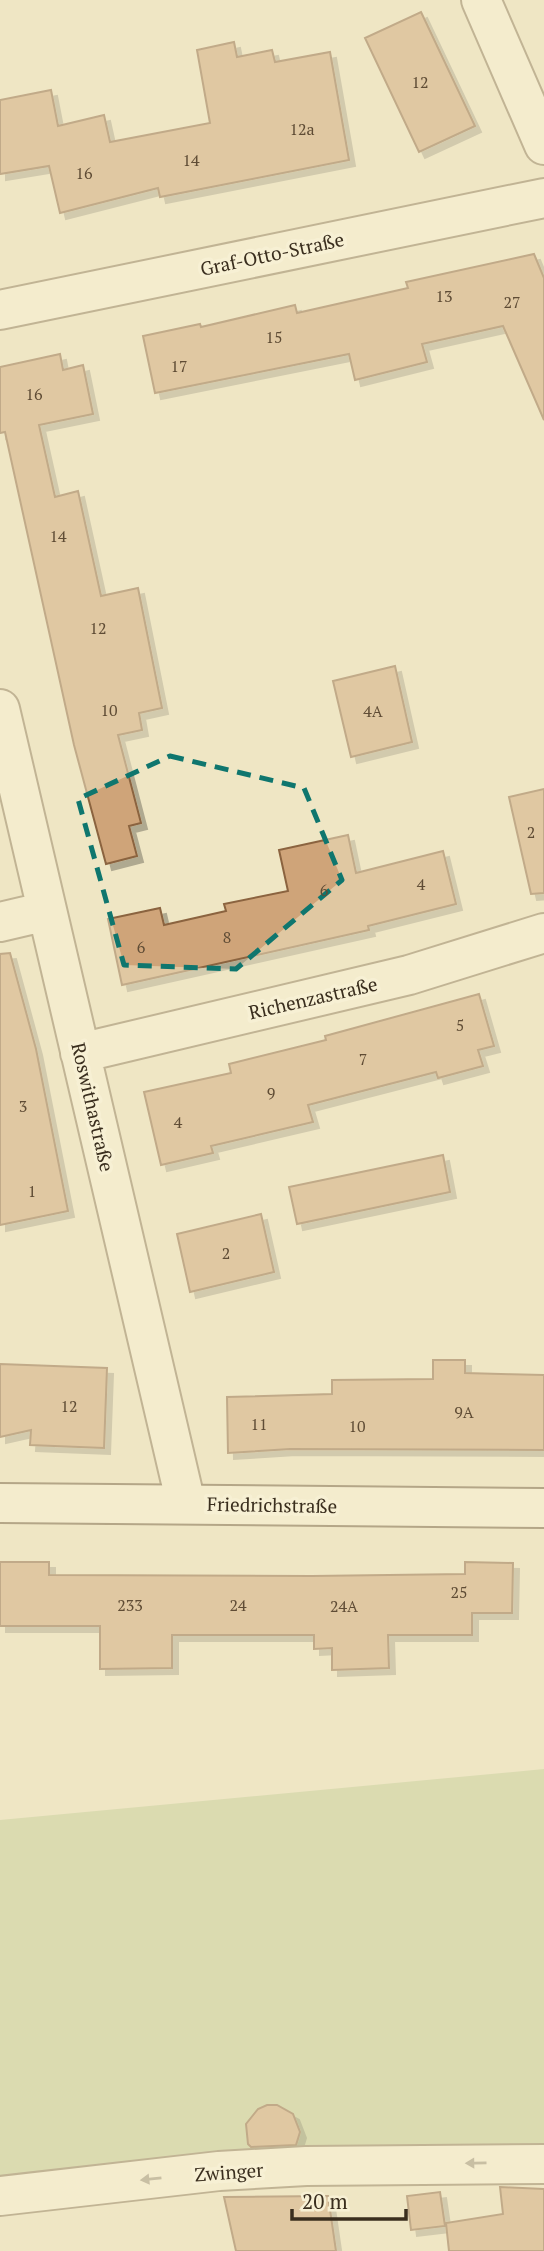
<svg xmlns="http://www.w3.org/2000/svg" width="544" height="2251" font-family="'PT Serif',serif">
<defs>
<filter id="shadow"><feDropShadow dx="6" dy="6" stdDeviation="0" flood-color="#0004"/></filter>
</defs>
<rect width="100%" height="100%" fill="#efe6c4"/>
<!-- green -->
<path fill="#c3ce98" d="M544,1769V2145L254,2151L0,2177V1820Z"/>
<!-- building -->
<path fill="#cfa479" stroke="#8b643f" stroke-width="2" filter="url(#shadow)" d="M421,12L475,126L419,152L365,38Z
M234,42L237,57L272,50L275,62L330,52L349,160L160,197L158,188L60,213L49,166L0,174V100L51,90L58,126L104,115L110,142L210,123L197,50Z
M534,254L544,278V420L503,326L422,344L427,362L355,380L349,354L155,393L143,336L200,324L201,327L295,305L297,313L408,288L406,282Z
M60,354L63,370L83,365L93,414L39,425L55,497L78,491L101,596L138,588L162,708L139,713L142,730L118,735L141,823L129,826L137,856L106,864L74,745L5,432L0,433V367Z
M395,666L412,742L351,757L333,681Z
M544,789V893L531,894L509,797Z
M348,835L356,873L443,851L456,904L368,926L369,930L122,985L108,919L160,908L164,925L226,911L224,904L288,891L279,850Z
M10,953L36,1049L68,1211L0,1225V954Z
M479,994L494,1046L478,1050L483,1066L438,1078L436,1072L308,1105L313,1122L211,1146L213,1153L161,1165L144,1092L231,1073L229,1064L326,1040L325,1036Z
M443,1155L450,1192L297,1224L289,1187Z
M261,1214L274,1272L190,1292L177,1234Z
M433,1360H465V1373L544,1375V1450L290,1449L228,1453L227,1397L332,1394V1380L433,1379Z
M0,1364L107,1368L104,1448L30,1445L31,1430L0,1437Z
M0,1562H49V1575L312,1576L465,1574V1562L513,1563L512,1613H472V1635H388L389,1668L332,1670V1648L314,1649V1635H172V1668L100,1669V1626H0Z
M267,2105H277L293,2114L300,2132L296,2145L251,2147L248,2144L246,2124L258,2109Z
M500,2187L544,2189V2251H449L446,2223L503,2214Z
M440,2192L445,2226L411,2230L407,2196Z
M328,2196L336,2251H236L224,2197Z"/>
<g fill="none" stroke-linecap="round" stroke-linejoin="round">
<!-- street casing -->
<g stroke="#8b785a" stroke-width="42">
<path id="street" d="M481,0L544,145
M0,310L544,198
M0,709L186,1504
M0,922L47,911
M80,1053L409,975L544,933
M0,2196L219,2171L306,2166L544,2164"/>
</g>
<!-- secondary casing -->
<g stroke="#6d593d" stroke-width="42">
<path id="secondary" d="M0,1503L544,1508"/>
</g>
<!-- street -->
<use href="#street" stroke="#faf3d8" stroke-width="38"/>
<!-- secondary -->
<use href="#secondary" stroke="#faf3d8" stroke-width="38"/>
</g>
<!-- one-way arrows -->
<defs><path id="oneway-solid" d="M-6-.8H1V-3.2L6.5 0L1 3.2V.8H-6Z" transform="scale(1.75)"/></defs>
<g fill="#9a907b">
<use href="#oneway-solid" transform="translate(476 2163) rotate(179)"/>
<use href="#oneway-solid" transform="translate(151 2179) rotate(174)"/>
</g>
<!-- marked area -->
<path d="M0 0H544V2251H0ZM170,756L304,788L342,880L236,969L124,965L78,799Z" fill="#efe6c4" fill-opacity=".55" fill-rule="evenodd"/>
<path fill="none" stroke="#0f766e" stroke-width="5" stroke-dasharray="14 9" stroke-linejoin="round" d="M170,756L304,788L342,880L236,969L124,965L78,799Z"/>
<g text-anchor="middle" stroke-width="7" stroke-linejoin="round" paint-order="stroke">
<!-- number labels -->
<g font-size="16" fill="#5f4c35">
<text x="420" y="88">12</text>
<text x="302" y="135">12a</text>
<text x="191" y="166">14</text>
<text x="84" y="179">16</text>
<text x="444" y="302">13</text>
<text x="512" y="308">27</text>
<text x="274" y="343">15</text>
<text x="179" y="372">17</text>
<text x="34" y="400">16</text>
<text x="58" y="542">14</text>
<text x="98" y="634">12</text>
<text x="109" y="716">10</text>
<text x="373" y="717">4A</text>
<text x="531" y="838">2</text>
<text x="421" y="890">4</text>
<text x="324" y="896">6</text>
<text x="227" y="943">8</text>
<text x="141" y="953">6</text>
<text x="460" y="1031">5</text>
<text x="363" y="1065">7</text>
<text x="271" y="1099">9</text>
<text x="23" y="1112">3</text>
<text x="178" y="1128">4</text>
<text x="32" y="1197">1</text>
<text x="226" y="1259">2</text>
<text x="69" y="1412">12</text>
<text x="464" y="1418">9A</text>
<text x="259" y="1430">11</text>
<text x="357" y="1432">10</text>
<text x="459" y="1598">25</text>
<text x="130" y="1611">233</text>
<text x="238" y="1611">24</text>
<text x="344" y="1612">24A</text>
</g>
<!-- street labels -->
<g font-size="19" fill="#3a2e1e" stroke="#f7f0d4">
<text transform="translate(272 254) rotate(-12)" y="7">Graf-Otto-Straße</text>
<text transform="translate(313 998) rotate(-13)" y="7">Richenzastraße</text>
<text transform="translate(93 1107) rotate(77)" y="7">Roswithastraße</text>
<text transform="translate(272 1505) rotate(1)" y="7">Friedrichstraße</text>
<text transform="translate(229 2172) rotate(-4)" y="7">Zwinger</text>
</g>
</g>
<!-- scale -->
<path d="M292 2209v10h114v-10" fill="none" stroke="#3a2e1e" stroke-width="3.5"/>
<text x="302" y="2209" font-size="21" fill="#3a2e1e" stroke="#f7f0d4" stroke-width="5" paint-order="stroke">20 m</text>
</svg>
